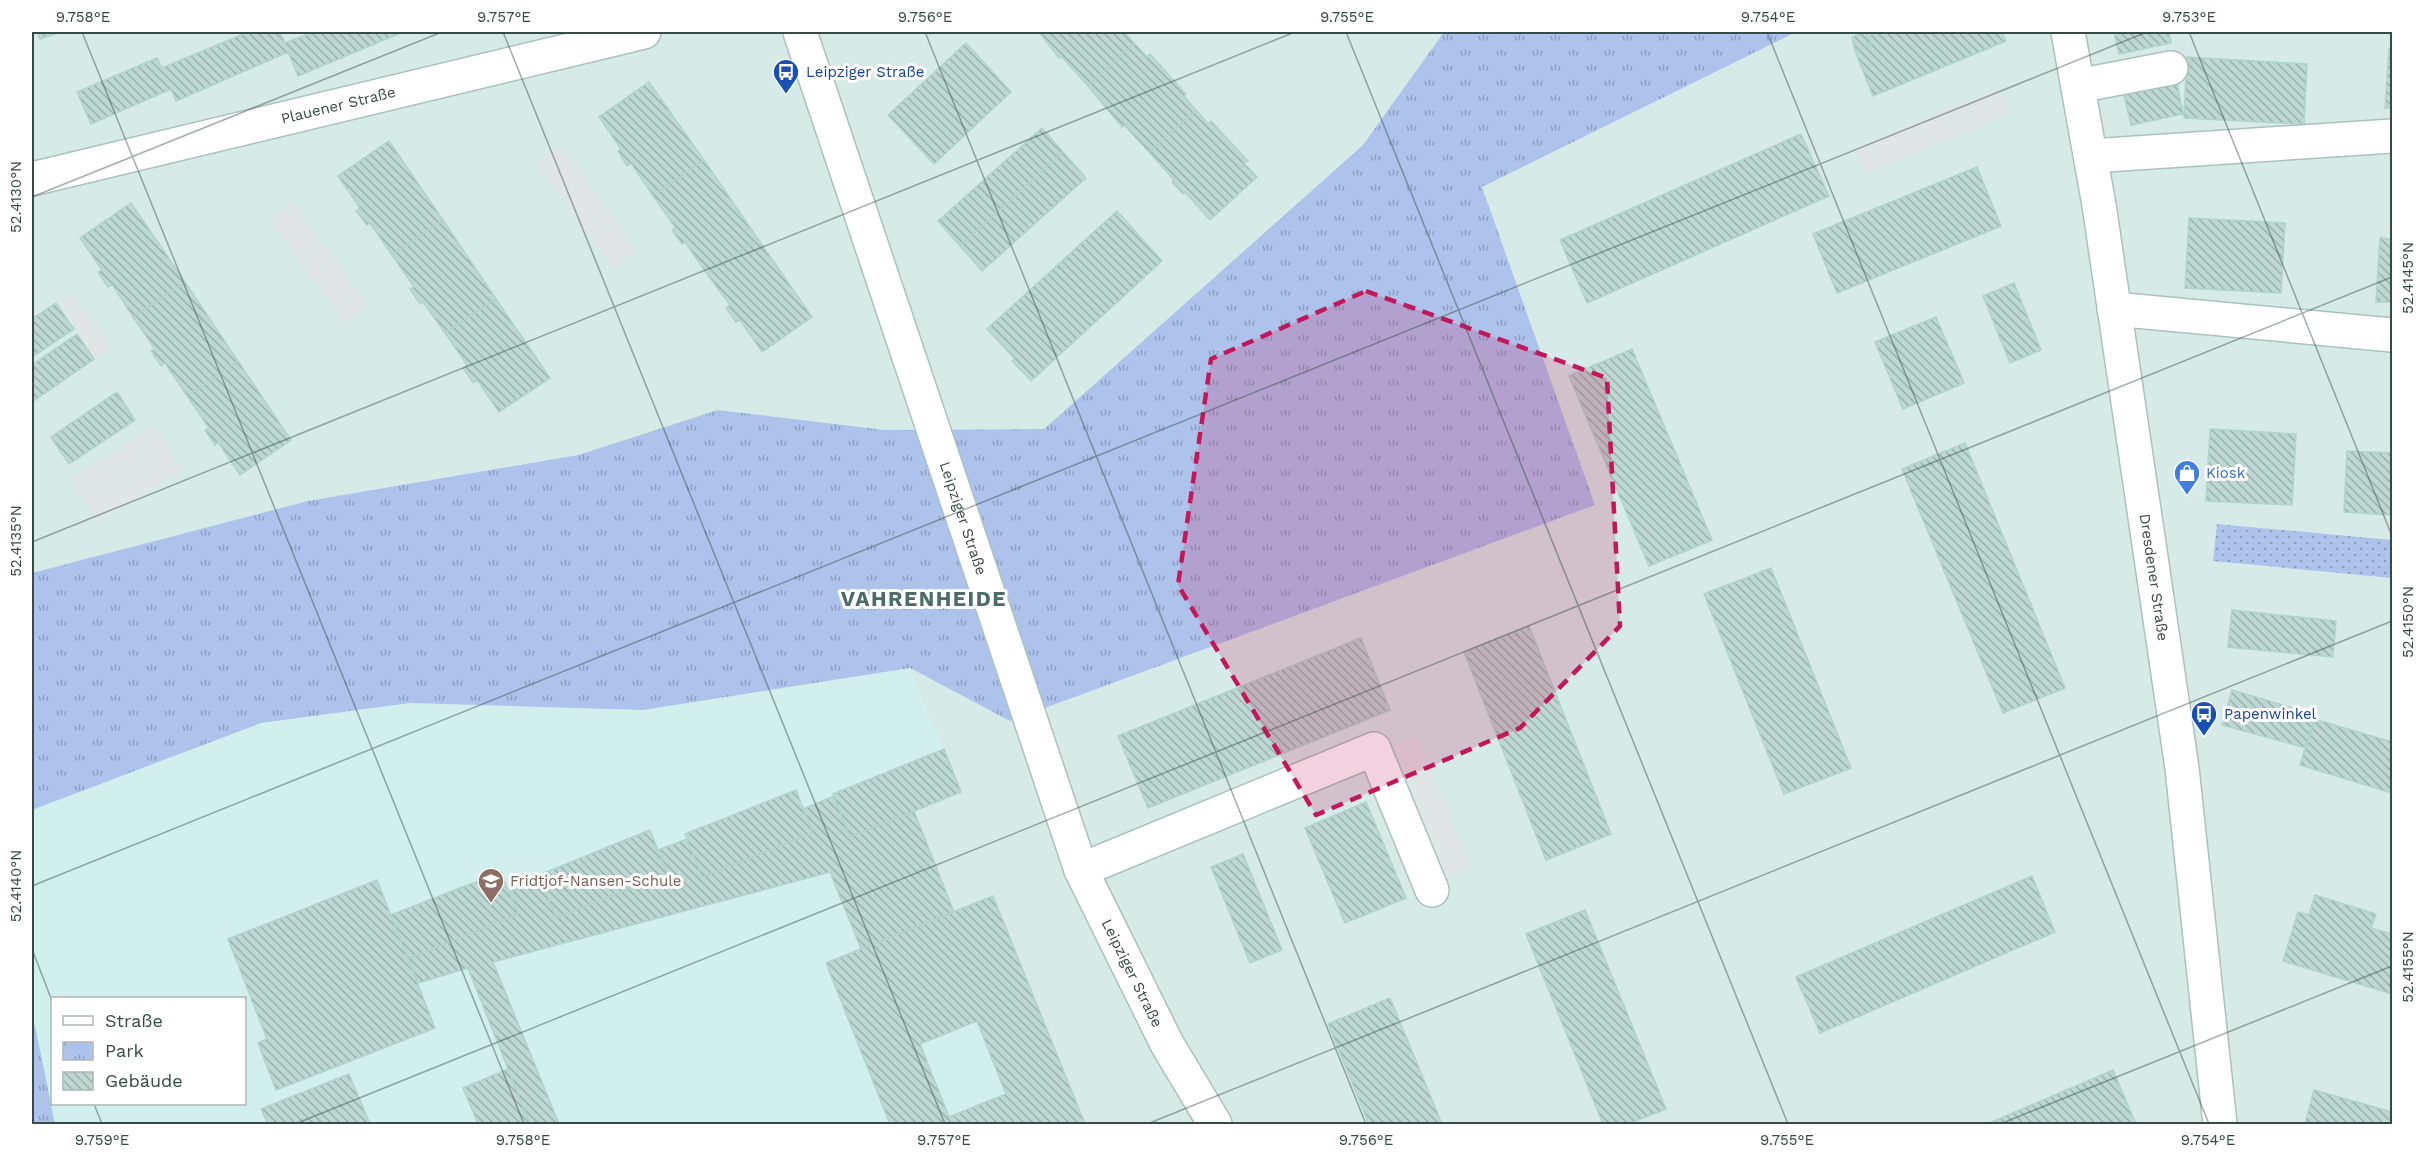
<svg xmlns="http://www.w3.org/2000/svg" width="2424" height="1156" font-family="'Work Sans',sans-serif">
<defs>
<pattern id="grass-dots" width="8" height="8" patternUnits="userSpaceOnUse" patternTransform="scale(1.5)"><rect width="8" height="8" fill="#aec3ec"/><path d="M2 2h.1M6 6h.1" fill="none" stroke="#8ea0c1" stroke-width="1.8" stroke-linecap="round"/></pattern>
<pattern id="park-tufts" width="24" height="20" patternUnits="userSpaceOnUse" patternTransform="scale(1.5)"><rect width="24" height="20" fill="#aec3ec"/><path d="M3 7l-1-3M5 7V3M7 7l1-3M15 17l-1-3M17 17v-4M19 17l1-3" fill="none" stroke="#8ea0c1"/></pattern>
<pattern id="building-back-hatch" width="6" height="6" patternUnits="userSpaceOnUse" patternTransform="scale(1.5)"><rect width="6" height="6" fill="#bdd8d3"/><path d="M-1 5l2 2M0 0l6 6M5-1l2 2" fill="none" stroke="#9ab1ad"/></pattern>
</defs>
<rect width="100%" height="100%" fill="#e8f5f4"/>
<!-- residential -->
<path fill="#d6eae8" d="M32,32H1444L1363,145L1044,429L885,430L718,410L578,455L308,501L32,573Z
M1796,32H2392V1124H1085L994,896L954,912L914,811L910,668L1010,721L1595,505L1481,187Z"/>
<!-- education -->
<path fill="#d1efed" fill-rule="evenodd" d="M910,668L961,792L914,811L954,912L993,896L1085,1124H55L32,1018V810L261,723L410,703L643,710ZM52,998H244V1104H52Z"/>
<!-- grass -->
<path fill="url(#grass-dots)" d="M2217,524L2392,540V578L2213,561Z"/>
<!-- park -->
<path fill="url(#park-tufts)" d="M1444,32H1796L1482,187L1595,505L1010,721L910,668L643,710L410,703L261,723L32,810V573L308,501L578,455L718,410L885,430L1044,429L1363,145Z
M32,1018L36,1030L55,1124H32Z"/>
<!-- parking -->
<path fill="#e0e6e5" d="M1998,88L2009,114L1866,174L1855,148Z
M560,146L636,251L613,268L537,163Z
M292,201L368,306L345,323L269,218Z
M72,293L110,348L96,358L59,302Z
M154,426L182,470L99,523L71,478Z
M1417,736L1471,869L1448,878L1394,745Z"/>
<!-- building -->
<path fill="url(#building-back-hatch)" stroke="#afd3cd" stroke-width="1.5" fill-rule="evenodd" d="M37,32H61L40,39Z
M248,32H280L285,43L313,32H403L298,76L288,52L176,101L171,89L91,124L77,92L157,58L162,68Z
M1039,32H1124L1134,43L1088,86L1062,57L1059,58Z
M1866,32L1871,44L1855,51L1852,37Z
M1879,32H2002L2006,41L1873,96L1855,51L1871,44L1868,36Z
M2114,32H2169L2171,43L2119,54Z
M966,43L1011,92L934,164L888,115Z
M1134,43L1147,57L1150,54L1186,94L1184,96L1196,110L1149,152L1124,125L1122,127L1088,86Z
M2389,48L2392,49V108H2385Z
M2187,57L2307,64L2304,124L2184,118Z
M649,82L704,160L653,196L631,163L627,166L618,151L621,149L599,117Z
M2177,83L2183,114L2131,125L2124,95Z
M1196,110L1208,124L1211,121L1248,161L1244,163L1257,177L1210,220L1185,192L1183,194L1172,182L1174,180L1149,152Z
M1042,128L1063,152L960,246L938,221Z
M1801,134L1829,196L1587,303L1560,240Z
M389,141L443,220L392,255L370,223L367,225L356,211L360,208L338,176Z
M1063,152L1086,178L982,271L960,246Z
M704,160L758,239L707,274L685,242L682,244L672,230L675,227L653,196Z
M1977,167L2001,226L1837,293L1813,234Z
M131,203L185,282L133,317L112,284L108,287L98,272L102,270L80,238Z
M1117,211L1162,261L1031,381L1012,361L1015,359L987,329Z
M2189,218L2285,223L2281,293L2185,288Z
M443,220L496,299L445,333L423,302L420,304L410,289L414,287L392,255Z
M2380,238L2392,239V302H2376Z
M758,239L812,317L762,352L740,320L736,322L726,308L730,305L707,274Z
M185,282L238,361L187,396L165,363L161,366L151,351L155,349L133,317Z
M2014,283L2041,350L2010,363L1983,296Z
M496,299L550,378L499,412L477,380L473,383L463,368L467,365L445,333Z
M56,303L74,329L32,357V319Z
M1936,317L1964,383L1903,409L1875,342Z
M77,334L94,359L32,402V365Z
M1632,349L1712,540L1649,566L1569,376Z
M238,361L291,440L240,475L218,442L215,445L205,430L209,428L187,396Z
M117,392L135,420L69,464L51,437Z
M2210,429L2296,434L2292,505L2206,501Z
M1965,443L2065,688L2003,713L1902,469Z
M2347,451L2392,453V515L2344,512Z
M1771,568L1851,768L1784,794L1704,594Z
M2232,610L2336,621L2333,657L2228,647Z
M1529,626L1611,834L1546,860L1464,652Z
M1361,638L1390,710L1148,808L1118,736Z
M2232,690L2316,715L2306,748L2222,725Z
M2314,719L2392,742V793L2300,765Z
M944,749L961,792L850,837L833,794Z
M796,790L813,833L702,877L685,834Z
M834,796L850,837L914,811L954,912L861,949L830,872L493,962L559,1124H530L468,968L418,983L408,959L518,914L509,892L541,880L556,918L667,873L658,850L687,839L702,877L813,833L803,809Z
M1366,802L1406,898L1345,923L1305,828Z
M650,830L667,873L556,918L539,875Z
M1243,854L1282,950L1250,963L1211,867Z
M501,872L518,914L408,959L391,915Z
M2032,876L2055,932L1820,1033L1796,977Z
M377,880L435,1028L276,1090L258,1043L267,1039L228,939Z
M2315,895L2376,914L2371,928L2392,934V994L2283,961L2298,912L2309,915Z
M993,896L1085,1124H890L826,963ZM977,1021L1006,1094L949,1117L920,1044Z
M1585,910L1666,1109L1628,1124H1603L1526,934Z
M1390,998L1442,1124H1369L1328,1024Z
M508,1069L530,1124H478L463,1088Z
M2113,1070L2136,1124H1987Z
M349,1074L370,1124H268L261,1109Z
M2314,1090L2392,1112L2388,1124H2305Z"/>
<g fill="none" stroke-linecap="round" stroke-linejoin="round">
<!-- minor casing -->
<g stroke="#aac2bf" stroke-width="36">
<g id="minor">
<path id="s1" d="M800,32L1081,870L1167,1044L1215,1124"/>
<path id="s2" d="M2068,32L2099,205L2182,768L2220,1124"/>
<path d="M2078,86L2171,68"/>
<path d="M2091,156L2392,136"/>
<path id="s3" d="M32,179L644,32"/>
<path d="M2114,309L2392,335"/>
<path d="M1081,870L1374,749L1432,890"/>
</g>
</g>
<!-- minor -->
<use href="#minor" stroke="#fff" stroke-width="33"/>
</g>
<!-- marked area -->
<path fill="#c2185b" fill-opacity="0.2" stroke="#c2185b" stroke-width="4.5" stroke-dasharray="12 8" stroke-linejoin="round" d="M1366,291L1607,378L1620,626L1520,728L1316,815L1178,585L1211,359Z"/>
<!-- ticks -->
<path fill="none" stroke="#364a46" stroke-width="1.5" stroke-opacity="0.45" d="M82,32L524,1124M503,32L945,1124M925,32L1366,1124M1346,32L1788,1124M1767,32L2209,1124M2189,32L2392,536M32,197L442,32M32,542L1295,32M32,886L2147,32M32,949L52,1001M94,1104L102,1124M295,1124L2392,277M1147,1124L2392,621M2000,1124L2392,966"/>
<!-- icons -->
<defs>
<g id="bus-pin" transform="scale(1.35)"><path d="M0 17L-7.5 6A9.5 9.5 0 1 1 7.5 6Z" fill="#1a4fb4" stroke="#fff"/><path d="M-5-6H5V4H4V6H2V4H-2V6H-4V4H-5ZM-3.5-4V0h7V-4ZM-3.5 1.2v1.5H-2V1.2ZM2 1.2v1.5H3.5V1.2Z" fill="#fff"/></g>
<g id="shop-pin" transform="scale(1.35)"><path d="M0 17L-7.5 6A9.5 9.5 0 1 1 7.5 6Z" fill="#3f7fe0" stroke="#fff"/><path d="M-5-2.5h2.3a2.7 3.5 0 0 1 5.4 0H5L5.5 6h-11ZM-1.5-2.5h3a1.5 2.3 0 0 0-3 0Z" fill="#fff"/></g>
<g id="school-pin" transform="scale(1.35)"><path d="M0 17L-7.5 6A9.5 9.5 0 1 1 7.5 6Z" fill="#8d6e63" stroke="#fff"/><path d="M0-5L7-2L0 1L-7-2ZM-4 1L0 2.5L4 1V4Q0 6-4 4Z" fill="#fff"/></g>
</defs>
<g fill-rule="evenodd">
<use href="#bus-pin" x="786" y="72"/>
<use href="#shop-pin" x="2187" y="473"/>
<use href="#bus-pin" x="2204" y="714"/>
<use href="#school-pin" x="491" y="881"/>
</g>
<g text-anchor="middle" stroke-width="6" stroke-linejoin="round" paint-order="stroke">
<!-- transit labels -->
<g font-size="15" fill="#164399" stroke="#fff" text-anchor="start">
<text x="806" y="77">Leipziger Straße</text>
<text x="2224" y="719">Papenwinkel</text>
</g>
<!-- street labels -->
<g font-size="15" fill="#364a46" stroke="#fff">
<text dy="5" stroke="none"><textPath href="#s3" startOffset="315">Plauener Straße</textPath></text>
<text dy="5" stroke="none"><textPath href="#s1" startOffset="513">Leipziger Straße</textPath></text>
<text dy="5" stroke="none"><textPath href="#s2" startOffset="552">Dresdener Straße</textPath></text>
<text dy="5" stroke="none"><textPath href="#s1" startOffset="999">Leipziger Straße</textPath></text>
</g>
<!-- shop labels -->
<g font-size="15" fill="#366cbe" stroke="#fff" text-anchor="start">
<text x="2206" y="478">Kiosk</text>
</g>
<!-- education labels -->
<g font-size="15" fill="#785e54" stroke="#fff" text-anchor="start">
<text x="510" y="886">Fridtjof-Nansen-Schule</text>
</g>
<!-- district labels -->
<g font-size="21" font-weight="bold" letter-spacing="1.5" fill="#4c6d67" stroke="#fff">
<text x="924" y="606">VAHRENHEIDE</text>
</g>
</g>
<!-- border -->
<rect width="2424" height="1156" fill="none" stroke="#ffffff" stroke-width="66"/>
<!-- legend -->
<rect x="51" y="997" width="195" height="108" fill="#ffffff" stroke="#afb7b5" stroke-width="1.5"/>
<rect x="63" y="1016" width="30" height="9" fill="#ffffff" stroke="#afb7b5" stroke-width="1.5"/>
<text x="105" y="1027" font-size="18" fill="#364a46">Straße</text>
<rect x="63" y="1042" width="30" height="18" fill="url(#park-tufts)" stroke="#afb7b5" stroke-width="1.5"/>
<text x="105" y="1057" font-size="18" fill="#364a46">Park</text>
<rect x="63" y="1072" width="30" height="18" fill="url(#building-back-hatch)" stroke="#afb7b5" stroke-width="1.5"/>
<text x="105" y="1087" font-size="18" fill="#364a46">Gebäude</text>
<rect x="33" y="33" width="2358" height="1090" fill="none" stroke="#364a46" stroke-width="2"/>
<g font-size="15" text-anchor="middle" fill="#364a46">
<text x="83" y="22">9.758°E</text>
<text x="504" y="22">9.757°E</text>
<text x="925" y="22">9.756°E</text>
<text x="1347" y="22">9.755°E</text>
<text x="1768" y="22">9.754°E</text>
<text x="2189" y="22">9.753°E</text>
<text transform="translate(16 197) rotate(-90)" y="5">52.4130°N</text>
<text transform="translate(2408 278) rotate(-90)" y="5">52.4145°N</text>
<text transform="translate(16 541) rotate(-90)" y="5">52.4135°N</text>
<text transform="translate(2408 622) rotate(-90)" y="5">52.4150°N</text>
<text transform="translate(16 886) rotate(-90)" y="5">52.4140°N</text>
<text transform="translate(2408 967) rotate(-90)" y="5">52.4155°N</text>
<text x="102" y="1145">9.759°E</text>
<text x="523" y="1145">9.758°E</text>
<text x="944" y="1145">9.757°E</text>
<text x="1366" y="1145">9.756°E</text>
<text x="1787" y="1145">9.755°E</text>
<text x="2208" y="1145">9.754°E</text>
</g>
</svg>
